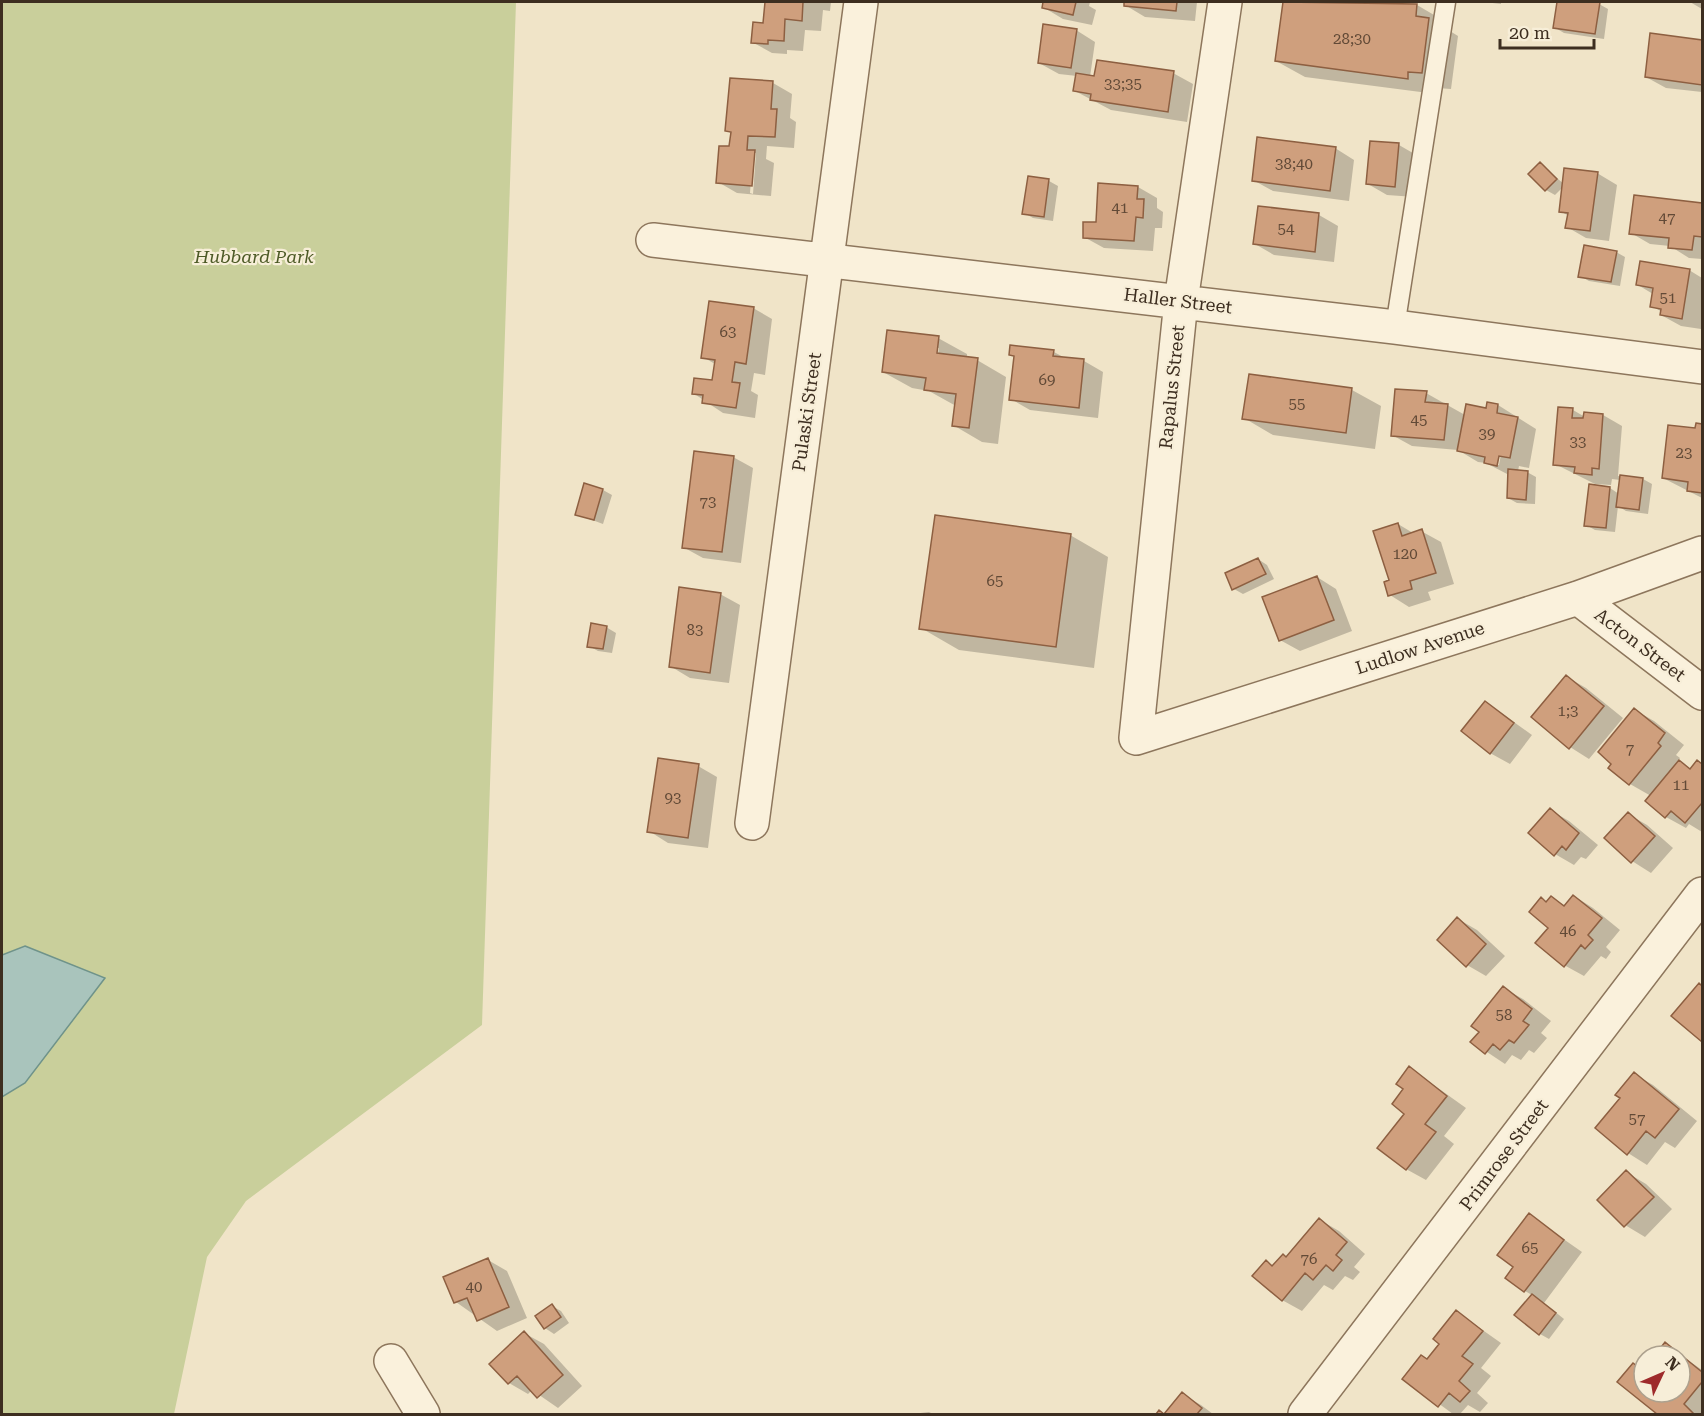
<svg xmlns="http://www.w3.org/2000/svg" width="1704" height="1416" font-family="'Roboto Serif',serif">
<rect width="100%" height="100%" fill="#f0e4c8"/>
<!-- green -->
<path fill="#c9cf9b" d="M2,2H516L482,1025L246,1201L207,1257L174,1414H2Z"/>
<!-- water -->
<path fill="#a9c4bc" stroke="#6f938a" stroke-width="1.5" d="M25,946L105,978L25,1083L2,1097V955Z"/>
<!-- shadow -->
<path fill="#0003" fill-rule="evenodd" d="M767,2H831L830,11L823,10L821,31L805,30L803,51L787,50V54L772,53L752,42L764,25Z
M1045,2H1090L1089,6L1096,10L1092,25L1063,19L1043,7Z
M1125,2H1197L1195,21L1145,17L1125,5Z
M1284,2H1389L1417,5L1446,22L1445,28L1458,36L1451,89L1437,88L1436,94L1305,77L1276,61Z
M1484,2H1501V4Z
M1558,2L1599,4L1608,9L1604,39L1564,33L1554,27Z
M1690,2H1702V9Z
M1076,30L1095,42L1090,77L1173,73L1193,84L1187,122L1111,110L1075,91L1077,76L1059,74L1039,63Z
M1652,35L1702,41V92L1666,88L1646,77Z
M773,83L792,94L790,118L796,122L794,148L767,146L766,159L774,163L771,196L737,193L718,182L731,148L732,134L727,130ZM753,153H756L753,194L750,193Z
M1399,145L1418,156L1415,197L1387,195L1368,184Z
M1335,148L1354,160L1349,201L1273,191L1253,180Z
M1540,164L1564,184L1597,173L1617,185L1609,241L1586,238L1567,227L1569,216L1560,211L1563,187L1555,195L1546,190Z
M1029,178L1049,181L1058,186L1053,221L1033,218L1024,213Z
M1138,187L1157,198V208L1163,212L1162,228H1155L1153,251L1104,248L1084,237Z
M1635,197L1702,204V259L1689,258L1670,246L1650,244L1631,233Z
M1319,215L1338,226L1334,262L1274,255L1255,244Z
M1616,252L1625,257L1620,286L1589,281L1580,276Z
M1689,270L1702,278L1701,329L1681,326L1661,315L1662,312L1652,306L1653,294L1638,285Z
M753,308L772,319L765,375L754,373L751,391L758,395L755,418L723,413L693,393L713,382L715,364L703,357Z
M938,338L967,354V359L977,360L1006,377L998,444L982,442L953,425L956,406L929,391L912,388L883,372ZM936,348H939L937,361Z
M1054,352L1065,358L1084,361L1103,372L1098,418L1030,410L1011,399Z
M1352,390L1381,406L1375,449L1273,435L1244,418Z
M1426,393L1465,415L1487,410L1488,403L1498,405L1536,429L1529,468L1519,466L1518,471L1527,472L1536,477L1535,504L1517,503L1508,498L1509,475L1486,463L1478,462L1458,450L1412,446L1392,435ZM1499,449H1502L1499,465H1496Z
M1573,410L1585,417L1603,415L1622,426L1618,476L1643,479L1652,484L1648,514L1626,511L1618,506L1615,532L1595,530L1586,525L1610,488L1619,494L1620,480L1612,479L1611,485L1595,484L1555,464Z
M1697,425H1702V498L1663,478L1697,430Z
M733,457L753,468L741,563L703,558L683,547Z
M603,490L612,495L603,524L576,514Z
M1398,524L1413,533L1421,531L1441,542L1454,584L1428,592L1431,600L1409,607L1390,595Z
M1070,535L1108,557L1094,668L959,650L921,628Z
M1258,559L1267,565L1274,579L1243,594L1234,589Z
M1317,577L1336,589L1352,631L1300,651L1280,640Z
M720,594L740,605L729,683L690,678L670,666Z
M606,627L616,633L612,653L598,651L589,646Z
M1567,677L1586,688L1623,718L1589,759L1570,747Z
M1486,702L1532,735L1510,764L1490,753Z
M1635,710L1654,721L1684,745L1676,755L1680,758L1678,761L1691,769L1697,762L1702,765V832L1689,824L1686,828L1666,817L1647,801L1651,796L1630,784Z
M698,766L717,777L708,848L668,843L649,831Z
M1550,810L1569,821L1598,845L1586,859L1581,857L1574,865L1555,854Z
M1628,814L1647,825L1673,848L1651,873L1632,861Z
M1574,896L1593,908L1620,930L1606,947L1611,952L1606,959L1601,956L1584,976L1564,965L1541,899L1548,903L1552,898L1566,906Z
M1458,919L1477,930L1505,956L1486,976L1467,965Z
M1700,985L1702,987V1040L1673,1016Z
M1503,988L1523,999L1551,1021L1541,1033L1547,1038L1534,1053L1529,1050L1521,1060L1512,1055L1505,1064L1472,1042L1481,1032Z
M1410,1068L1466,1108L1444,1136L1454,1144L1426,1180L1406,1169L1405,1089Z
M1634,1074L1653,1085L1697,1121L1675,1148L1665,1142L1647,1165L1628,1153L1622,1098Z
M1626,1172L1646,1184L1672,1209L1645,1237L1625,1225Z
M1529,1215L1582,1252L1544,1303L1564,1319L1549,1339L1540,1334L1532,1295L1525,1291L1515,1267Z
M1320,1220L1339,1231L1365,1254L1354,1267L1360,1272L1353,1280L1345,1276L1333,1290L1324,1285L1302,1311L1282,1300L1266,1262L1274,1267L1287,1258Z
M488,1260L507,1271L527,1318L497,1331L456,1302Z
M552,1306L561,1311L569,1323L554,1334L545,1328L537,1317Z
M1457,1312L1501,1343L1481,1368L1491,1376L1477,1393L1488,1403L1480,1412L1468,1405L1460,1414H1453L1405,1379L1427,1361L1441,1344Z
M524,1333L544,1344L582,1386L558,1408L532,1390L528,1394L509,1383Z
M1665,1344L1702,1370V1414H1659L1619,1382L1633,1365L1644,1371V1392H1680V1356H1656Z
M1182,1394L1201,1405L1213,1414H1165Z
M929,1412L933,1414H912Z"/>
<!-- building -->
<path fill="#cf9f7d" stroke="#8d5f41" stroke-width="1.5" d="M765,2H803L802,21L785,19L784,41L768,40V44L751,43L753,22L763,23Z
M1043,2H1076L1073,15L1042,8Z
M1124,2H1177L1176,11L1124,6Z
M1283,2L1417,4L1416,16L1429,18L1422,73L1408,72V79L1275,61Z
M1557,2H1600L1595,34L1553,28Z
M1043,24L1077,29L1071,68L1038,63Z
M1650,33L1702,40V85L1645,77Z
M1097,60L1174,71L1168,112L1090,100L1091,94L1073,91L1076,73L1094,76Z
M730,78L773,81L771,109H777L775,137L748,136L747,150H755L752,186L716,183L719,146H729L731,132L725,131Z
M1257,137L1336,147L1330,191L1252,181Z
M1370,141L1399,143L1395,187L1366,184Z
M1540,162L1557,179L1545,191L1528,174Z
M1564,168L1598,172L1590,231L1565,228L1568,213L1559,212Z
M1028,176L1049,179L1044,217L1022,214Z
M1098,183L1138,186L1137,199H1144L1143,218L1136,217L1134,241L1083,238V222H1096Z
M1634,195L1702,203V237L1694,236L1692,250L1668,248L1669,238L1629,234Z
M1258,206L1319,213L1315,252L1253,244Z
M1584,245L1617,251L1611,282L1578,277Z
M1640,261L1690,269L1682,319L1660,315L1661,309L1650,307L1653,288L1636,285Z
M709,301L754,307L746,364L735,362L732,382L740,383L736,408L702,403L703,395L692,394L694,378L712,380L715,360L701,358Z
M887,330L939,336L937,353L978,358L969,428L952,426L956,394L924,390L926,378L882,372Z
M1010,345L1054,350L1053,356L1084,359L1079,408L1009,400L1014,356L1009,355Z
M1249,374L1352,388L1346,433L1242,419Z
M1395,389L1427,391L1425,402L1448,404L1444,440L1391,436Z
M1487,402L1498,404L1497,413L1518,417L1510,458L1499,456L1497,466L1484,463L1485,457L1457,451L1466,404L1486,408Z
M1558,407L1573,408L1572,418H1583L1584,412L1603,414L1599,469L1592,468V475L1574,473L1575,467L1553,465Z
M1696,423L1702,424V493L1687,491L1688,482L1662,478L1668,425L1695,428Z
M694,451L734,456L722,552L682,548Z
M1508,469L1528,471L1526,500L1507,498Z
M1620,475L1643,478L1639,510L1616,507Z
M584,483L603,489L594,520L575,515Z
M1589,484L1610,487L1606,528L1584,526Z
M935,515L1071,534L1056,647L919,629Z
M1398,523L1402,536L1422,529L1436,573L1410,581L1412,589L1388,596L1384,582L1389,580L1373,531Z
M1258,558L1266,574L1232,590L1225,573Z
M1317,576L1334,620L1279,641L1262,597Z
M679,587L721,593L710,673L669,667Z
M591,623L607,626L603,649L587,647Z
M1566,675L1604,706L1569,749L1531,717Z
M1485,701L1514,723L1490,754L1461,731Z
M1634,708L1665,733L1658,743L1661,746L1629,785L1608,768L1611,764L1598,752Z
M658,758L699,764L688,838L647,832Z
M1679,760L1690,769L1697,760L1702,764V803L1685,823L1671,811L1665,818L1645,801Z
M1550,808L1579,833L1566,850L1562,846L1554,856L1528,833Z
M1628,812L1655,836L1631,863L1604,838Z
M1573,895L1602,918L1588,935L1593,940L1585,949L1581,945L1564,967L1535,943L1548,928L1529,912L1541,897L1546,902L1551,896L1564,906Z
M1457,917L1486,944L1466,967L1437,940Z
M1699,983L1702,986V1042L1671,1016Z
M1503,986L1532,1009L1523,1021L1529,1025L1514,1043L1509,1040L1500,1050L1493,1044L1485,1054L1470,1042L1479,1032L1471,1026Z
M1409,1066L1447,1096L1425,1124L1436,1132L1406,1170L1377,1148L1404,1114L1392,1104L1403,1089L1396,1084Z
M1634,1072L1679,1109L1655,1138L1646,1131L1627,1155L1595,1128L1620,1098L1615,1095Z
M1626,1170L1654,1197L1624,1227L1597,1200Z
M1529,1213L1564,1240L1524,1292L1505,1278L1513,1267L1497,1255Z
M1319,1218L1347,1242L1336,1255L1342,1260L1333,1271L1326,1265L1313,1280L1305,1273L1282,1301L1252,1276L1266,1260L1272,1266L1283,1254L1286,1257Z
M488,1258L509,1307L477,1321L467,1298L454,1303L443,1277Z
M1532,1294L1556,1313L1539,1335L1514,1315Z
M552,1304L561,1317L544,1329L535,1316Z
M1456,1310L1483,1331L1462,1356L1473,1364L1459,1381L1470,1391L1460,1402L1449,1393L1438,1407L1402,1379L1421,1355L1427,1359L1439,1344L1433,1339Z
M524,1331L563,1375L537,1398L517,1376L508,1384L489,1364Z
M1665,1342L1702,1372V1382L1684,1404L1694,1414H1657L1617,1382L1633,1363L1642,1370L1644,1368V1392H1680V1356H1654Z
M1182,1392L1202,1408L1197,1414H1156L1159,1410L1164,1414Z"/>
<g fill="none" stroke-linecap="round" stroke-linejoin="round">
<!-- lane casing -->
<g stroke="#8d765c" stroke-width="21">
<path id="lane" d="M1395,327L1446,2"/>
</g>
<!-- street casing -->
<g stroke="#8d765c" stroke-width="36">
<path id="street" d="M1225,2L1181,301L1136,738L1578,598L1702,553
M653,240L1395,327L1702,367
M1578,598L1702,693
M752,823L861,2
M391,1361L423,1414
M1305,1414L1702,894"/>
</g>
<!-- lane -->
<use href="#lane" stroke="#faf1dc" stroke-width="18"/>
<!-- street -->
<use href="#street" stroke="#faf1dc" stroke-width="33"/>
</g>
<g text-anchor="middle" stroke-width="4.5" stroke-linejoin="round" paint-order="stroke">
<!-- number labels -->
<g font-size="15" fill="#624a37">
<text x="1352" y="44">28;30</text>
<text x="1123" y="89">33;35</text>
<text x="1294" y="169">38;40</text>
<text x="1120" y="213">41</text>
<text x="1667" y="223">47</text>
<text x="1286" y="234">54</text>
<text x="1668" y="303">51</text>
<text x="728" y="337">63</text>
<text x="1047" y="385">69</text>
<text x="1297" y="409">55</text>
<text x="1419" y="425">45</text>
<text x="1487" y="439">39</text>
<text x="1578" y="447">33</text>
<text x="1684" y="458">23</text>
<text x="708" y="507">73</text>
<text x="1405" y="559">120</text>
<text x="995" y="586">65</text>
<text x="695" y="635">83</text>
<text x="1568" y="716">1;3</text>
<text x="1630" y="754">7</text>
<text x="1681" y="790">11</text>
<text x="673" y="803">93</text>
<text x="1568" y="936">46</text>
<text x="1504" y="1020">58</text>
<text x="1637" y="1124">57</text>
<text x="1530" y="1253">65</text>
<text x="1309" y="1264">76</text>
<text x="474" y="1292">40</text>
</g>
<!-- park labels -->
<g font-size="18" font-style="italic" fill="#4d5a26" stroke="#f7eed8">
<text x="254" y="263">Hubbard Park</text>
</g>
<!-- street labels -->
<g font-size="18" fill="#3d2e20" stroke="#f7eed8">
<text transform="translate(1178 301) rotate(7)" y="6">Haller Street</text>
<text transform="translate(1172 387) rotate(-84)" y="6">Rapalus Street</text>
<text transform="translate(807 412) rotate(-82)" y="6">Pulaski Street</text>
<text transform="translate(1640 645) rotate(37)" y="6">Acton Street</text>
<text transform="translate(1420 648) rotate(-18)" y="6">Ludlow Avenue</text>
<text transform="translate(1504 1155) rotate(-53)" y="6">Primrose Street</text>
</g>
</g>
<!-- border -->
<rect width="1704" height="1416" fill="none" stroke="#3d2e20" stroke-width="6"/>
<!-- north arrow -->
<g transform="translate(1662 1374) rotate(46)"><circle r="28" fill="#f7eed8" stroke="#ada18e" stroke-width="1.5"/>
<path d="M0-4.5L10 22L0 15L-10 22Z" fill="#9e2a2b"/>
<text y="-9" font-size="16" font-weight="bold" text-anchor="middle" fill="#3d2e20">N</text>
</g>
<!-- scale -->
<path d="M1500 39v9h94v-9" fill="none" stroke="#3d2e20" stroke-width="3"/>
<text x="1509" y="39" font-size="18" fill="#3d2e20" stroke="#f7eed8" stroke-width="4.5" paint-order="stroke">20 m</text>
</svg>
